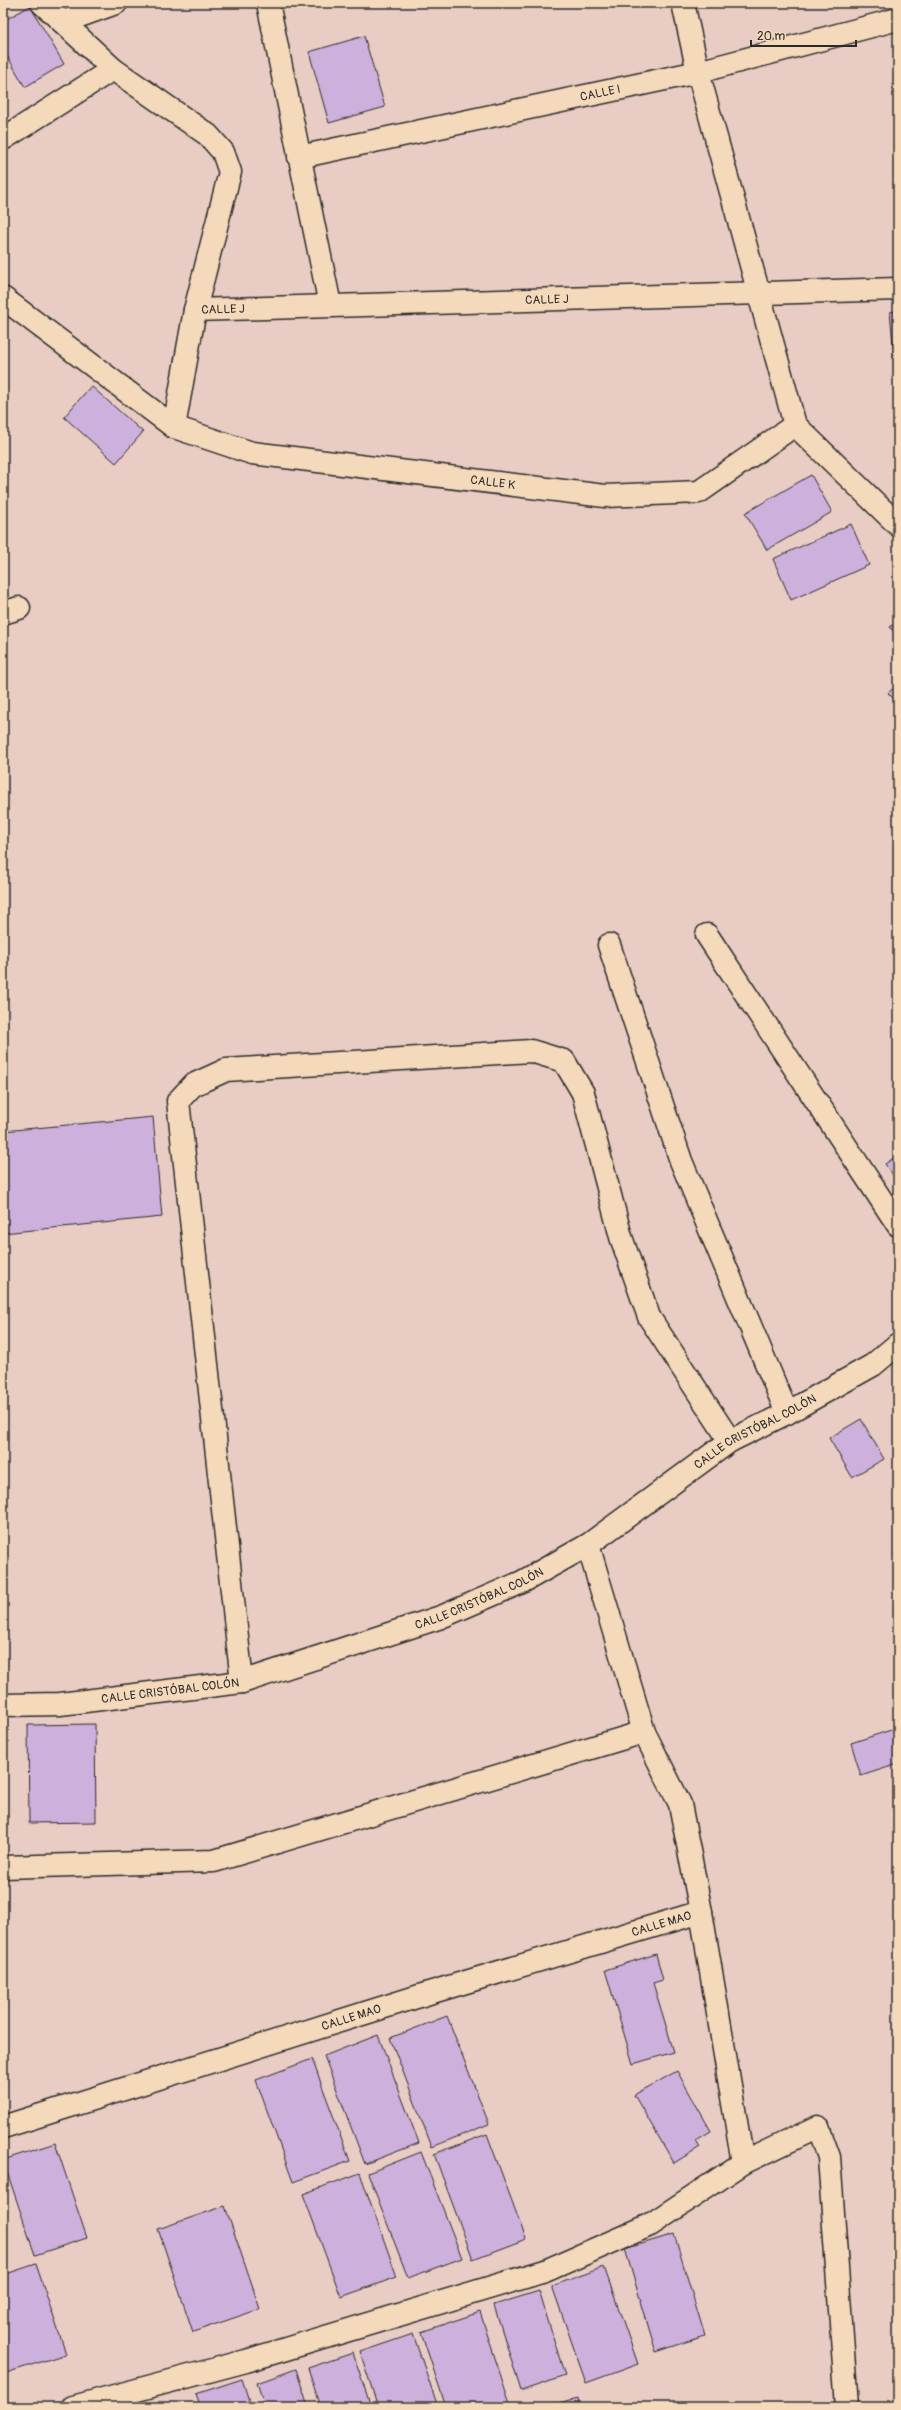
<svg xmlns="http://www.w3.org/2000/svg" width="901" height="2410" font-family="Pangolin,sans-serif">
<rect width="100%" height="100%" fill="#e9cdc5"/>
<filter id="ink" filterUnits="userSpaceOnUse"><feTurbulence type="fractalNoise" baseFrequency=".025" numOctaves="2"/><feDisplacementMap in="SourceGraphic" scale="8" xChannelSelector="R" yChannelSelector="G"/><feConvolveMatrix kernelMatrix="1 2 1 2 8 2 1 2 1" color-interpolation-filters="sRGB"/></filter>
<g filter="url(#ink)">
<!-- building -->
<path fill="#ceb0dd" stroke="#2b2b2b" d="M30,6L64,64L25,87L3,49V21Z
M364,36L385,107L329,123L309,52Z
M898,311V375L896,376L890,312Z
M91,386L143,432L116,463L64,417Z
M811,475L832,512L767,550L745,513Z
M851,524L869,565L791,600L773,559Z
M898,621V636L890,627Z
M898,684V703L888,693Z
M153,1117L162,1217L3,1233V1131Z
M898,1155V1182L885,1164Z
M861,1419L884,1459L852,1477L829,1438Z
M95,1724L96,1822L29,1823L28,1725Z
M894,1729L898,1742V1764L861,1776L851,1743Z
M656,1954L663,1980L653,1983L674,2052L633,2064L605,1970Z
M447,2016L489,2124L432,2147L390,2038Z
M378,2035L419,2143L365,2164L324,2056Z
M312,2059L350,2161L293,2182L256,2080Z
M677,2071L711,2131L696,2140L700,2147L674,2163L634,2095Z
M487,2134L526,2239L473,2259L434,2154Z
M55,2143L87,2238L35,2255L3,2160Z
M421,2152L462,2258L408,2278L368,2173Z
M360,2173L397,2277L341,2297L303,2194Z
M225,2206L260,2309L193,2332L158,2229Z
M674,2234L705,2336L656,2352L625,2249Z
M36,2264L66,2354L3,2374V2275Z
M604,2267L638,2364L586,2383L552,2286Z
M539,2291L565,2376L521,2391L494,2305Z
M480,2312L511,2407H446L421,2332Z
M413,2334L438,2407H378L360,2352Z
M353,2353L371,2407H321L308,2368Z
M296,2369L308,2407H265L257,2383Z
M242,2379L251,2407H201L196,2394Z
M578,2398L580,2407H543Z"/>
<g fill="none" stroke-linecap="round" stroke-linejoin="round">
<!-- minor casing -->
<g stroke="#2b2b2b" stroke-width="25">
<g id="minor">
<path d="M42,3L113,69L208,135L223,152L230,172L195,310L174,427"/>
<path d="M268,3L330,305"/>
<path d="M683,3L698,72L795,425L898,525"/>
<path d="M63,22L116,3"/>
<path d="M3,139L113,69"/>
<path id="s1" d="M299,157L698,72L898,19"/>
<path id="s2" d="M3,298L174,427L252,453L605,496L699,492L795,425"/>
<path id="s3" d="M195,310L898,289"/>
<path d="M3,613L19,608"/>
<path d="M707,935L898,1225"/>
<path d="M609,945L681,1161L787,1413"/>
<path d="M588,1545L644,1732L680,1804L701,1912L743,2163"/>
<path d="M242,1682L178,1101L193,1085L226,1070L531,1051L564,1061L583,1093L621,1237L649,1317L730,1441"/>
<path id="s4" d="M3,1705L60,1704L242,1682L441,1617L522,1582L588,1545L730,1441L787,1413L873,1365L898,1344"/>
<path d="M3,1867L214,1861L644,1732"/>
<path id="s5" d="M3,2127L429,1993L701,1912"/>
<path d="M73,2407L246,2361L545,2271L650,2225L743,2163L818,2127L829,2157L847,2407"/>
</g>
</g>
<!-- minor -->
<use href="#minor" stroke="#f4d9bb" stroke-width="22"/>
</g>
</g>
<g text-anchor="middle" stroke-width="3" stroke-linejoin="round" paint-order="stroke">
<!-- street labels -->
<g font-size="12" fill="#2b2b2b" stroke="#f4d9bb">
<text dy="4" stroke="none"><textPath href="#s1" startOffset="308">CALLE I</textPath></text>
<text dy="4" stroke="none"><textPath href="#s3" startOffset="352">CALLE J</textPath></text>
<text dy="4" stroke="none"><textPath href="#s3" startOffset="28">CALLE J</textPath></text>
<text dy="4" stroke="none"><textPath href="#s2" startOffset="539">CALLE K</textPath></text>
<text dy="4" stroke="none"><textPath href="#s4" startOffset="816">CALLE CRISTÓBAL COLÓN</textPath></text>
<text dy="4" stroke="none"><textPath href="#s4" startOffset="492">CALLE CRISTÓBAL COLÓN</textPath></text>
<text dy="4" stroke="none"><textPath href="#s4" startOffset="168">CALLE CRISTÓBAL COLÓN</textPath></text>
<text dy="4" stroke="none"><textPath href="#s5" startOffset="689">CALLE MAO</textPath></text>
<text dy="4" stroke="none"><textPath href="#s5" startOffset="365">CALLE MAO</textPath></text>
</g>
</g>
<!-- margin -->
<rect width="901" height="2410" fill="none" stroke="#f4d9bb" stroke-width="16"/>
<rect x="8" y="8" width="885" height="2394" fill="none" stroke="#2b2b2b" stroke-width="1.5" filter="url(#ink)"/>
<!-- scale -->
<path d="M751 40v6h105v-6" fill="none" stroke="#2b2b2b" stroke-width="2"/>
<text x="757" y="40" font-size="12" fill="#2b2b2b" stroke="#f4d9bb" stroke-width="3" paint-order="stroke">20 m</text>
</svg>
